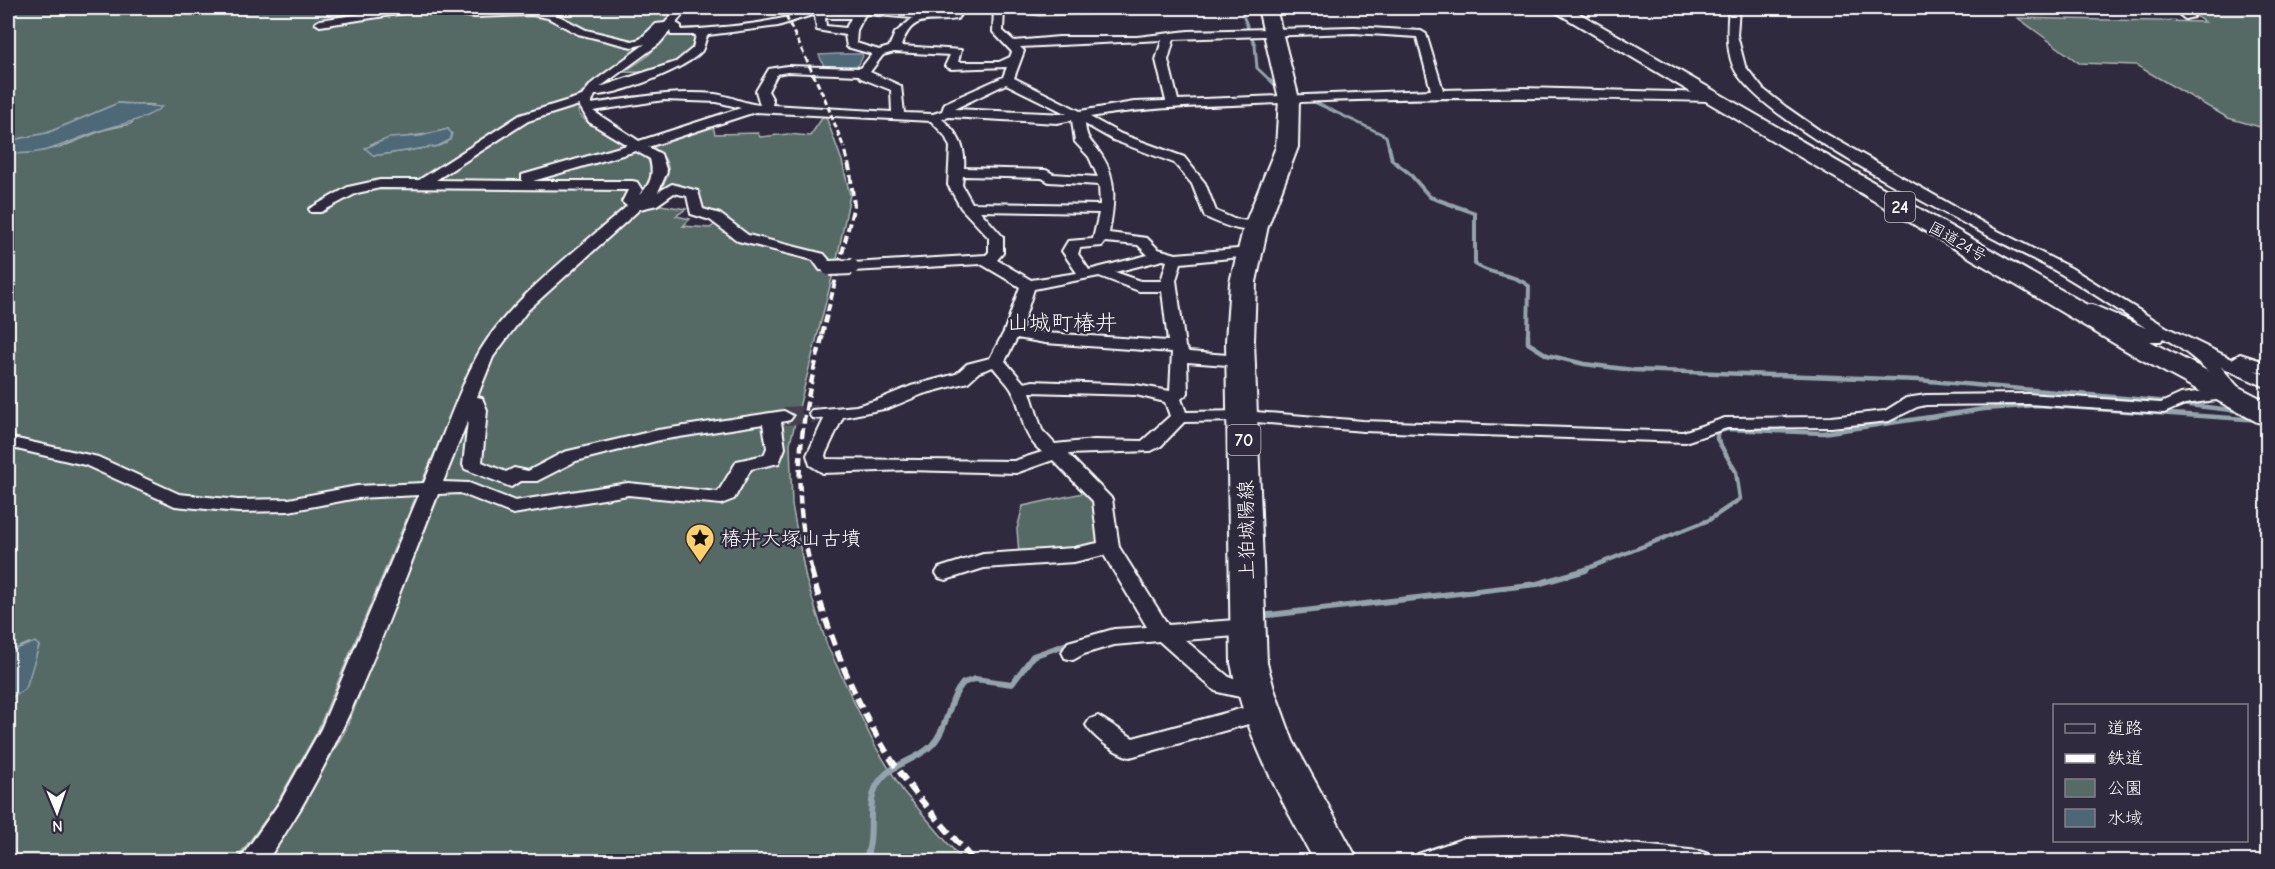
<svg xmlns="http://www.w3.org/2000/svg" width="2275" height="869" font-family="'Comic Neue','Klee One',sans-serif">
<rect width="100%" height="100%" fill="#2f2a3d"/>
<filter id="ink" filterUnits="userSpaceOnUse"><feTurbulence type="fractalNoise" baseFrequency=".0167" numOctaves="2"/><feDisplacementMap in="SourceGraphic" scale="12" xChannelSelector="R" yChannelSelector="G"/><feConvolveMatrix kernelMatrix="1 2 1 2 8 2 1 2 1" color-interpolation-filters="sRGB"/></filter>
<g filter="url(#ink)">
<!-- green -->
<path fill="#576b65" stroke="#abb5b2" stroke-width="1.5" fill-rule="evenodd" d="M8,8H677C670,17 663,29 655,38C635,58 584,77 577,103L579,114L586,121L648,159L652,173L644,190L513,306L474,358L317,732L274,808L235,861H8V700L12,698L32,666L39,646L29,643L8,652V153L59,148L103,130L130,124L153,105L118,103L47,133L8,141V78L13,74L8,72ZM448,129L446,143L438,146L379,155H374L371,144C396,136 422,137 448,129Z
M1027,8H1155L1156,12L1039,16L1029,14Z
M2183,8H2267V129L2228,118L2136,65L2079,63L2018,18L2205,22Z
M699,34C692,67 653,74 624,72L645,58L669,35Z
M825,114L842,161L850,195L836,264L821,257L754,240L698,210L684,188L647,203C668,183 680,165 651,146L712,123L715,134L758,133L760,137L788,134L810,136Z
M654,204L686,209L676,216L690,219L683,226L710,228L718,222C749,250 799,246 834,270L790,443L792,505L806,579L827,645L875,746L903,791L963,861L265,862L302,809L346,729L494,357L530,307L638,210Z
M1087,492L1101,512V546L1019,554L1017,529L1023,506Z"/>
<!-- water -->
<path fill="#4d6776" stroke="#94a4ad" stroke-width="1.5" d="M838,54H862L863,56L858,66H824L819,55Z
M118,103L162,107C143,121 123,123 102,130C67,141 47,157 8,153V141L47,133Z
M448,129L452,134L450,140L438,146L379,155H373L365,148L389,138L421,136Z
M35,642L39,646L26,688L8,700V652Z"/>
<g fill="none" stroke-linecap="round" stroke-linejoin="round">
<!-- stream-far3 -->
<path stroke="#94a4ad" stroke-width="3" d="M1240,8L1255,45L1257,68L1274,84
M1314,102L1386,136L1389,148"/>
<!-- stream-far2 -->
<path stroke="#94a4ad" stroke-width="4" d="M1389,147L1392,160L1409,173L1430,197L1475,213V264C1491,276 1513,273 1529,286L1528,335"/>
<!-- stream-far1 -->
<path stroke="#94a4ad" stroke-width="4.5" d="M1528,334V343L1547,355L1584,364L1633,370L1918,380L2169,402
M2180,404L2240,411
M1581,571L1709,520L1740,499L1736,472L1717,439V432L1727,429L1823,433L1984,409L2037,405L2261,420"/>
<!-- stream -->
<path stroke="#94a4ad" stroke-width="6" d="M1260,616L1537,584L1586,570
M864,862C877,837 865,807 877,785C889,763 916,762 932,745C948,728 948,700 963,683L975,679L1012,684L1033,656L1070,643"/>
<!-- minor-tunnel -->
<path stroke="#443f50" stroke-width="18" stroke-dasharray="18 9" stroke-linecap="butt" d="M784,416L818,414"/>
<!-- minor casing -->
<g stroke="#fff" stroke-width="4">
<path id="minor" d="M401,8H450L475,11L532,9L555,14L586,30L632,41L640,39L656,24L665,23L678,8H688L676,23L681,26V30C713,28 747,26 779,19C794,16 808,8 824,8L821,11C833,14 850,16 860,8L950,14L955,8H965L957,19C930,24 913,11 901,46L961,50L958,62H999L1010,57L1012,52L993,32L994,8H1004L1003,31L1014,41L1059,37H1137L1188,31L1354,27L1421,31L1426,34L1443,90L1523,88L1711,93L1717,97L1711,101C1567,97 1424,96 1280,103C1216,106 1153,106 1090,117L1121,134L1184,157L1205,183L1216,211L1234,219L1261,223L1263,226C1250,238 1219,223 1205,217L1192,184L1174,163L1113,140L1085,124C1087,143 1093,141 1102,156C1118,180 1114,206 1109,233L1147,238L1158,249L1176,254L1250,248L1257,252L1250,256L1181,263L1176,280L1185,347L1189,352L1241,356L1249,361L1241,366L1187,362L1188,393L1181,399L1186,412L1244,411L1363,421L1683,432L1725,418L1831,417L1885,411L1906,398L1926,395L2028,394L2161,403L2181,394L2220,389C2217,374 2178,345 2163,338L2161,341H2149L2081,311L2079,308L2081,305H2093L2146,328C2118,310 2090,291 2061,274C1997,238 1757,126 1733,66C1726,48 1727,27 1729,8H1739L1737,35L1745,66L1763,89L1786,107L1819,130L1994,229L2071,268L2166,327L2232,359L2240,354L2268,363V374L2254,370L2268,376V388L2221,367L2239,388L2232,398L2185,404L2164,413L2028,404L1926,405L1917,407L1889,421L1831,427L1727,428L1685,442L1363,431L1244,421L1184,422L1161,446L1151,451L1068,454L1112,499L1119,547L1168,625L1249,619L1257,622L1260,627L1257,632L1249,635L1185,640L1229,677L1262,684L1265,690L1262,696C1248,700 1229,695 1215,691L1159,641L1114,645L1084,654L1073,660L1065,658L1062,652L1068,642L1114,629L1147,627L1104,555L1074,562L984,568L946,580L939,578L936,573L939,568L983,554L1074,548L1098,543L1093,501L1053,460L1016,473L908,470L823,473L810,465L807,455L824,419L812,418L809,414L812,410L856,406L877,400L911,386L956,374L967,364L990,358L1004,332L1020,287L981,264L852,271L845,267L852,263L986,255L989,252V238L961,208L948,185L950,147L945,136L931,121L755,112L648,147L661,154L667,172L658,192L672,184L698,191L703,209L720,214L748,235L824,254L836,268L834,271L820,270L813,260L738,241L710,220L691,214L687,196L674,193L657,205L640,209L528,310L493,357L477,397L482,398L487,410L482,462L506,472L514,468L528,471L564,452L658,430L784,411L793,416L790,420L781,422L785,448L779,463L751,469L734,499L721,504L628,495L513,514L460,493L438,494C388,620 345,750 266,862H238L280,802L321,729L419,495L357,498L289,511L238,512L175,506L85,465L8,447V437L98,457L179,494L238,500L289,499L357,486L424,483C442,440 456,397 476,358C506,301 579,249 627,206L622,202L628,190L380,188L357,193L321,212H311L309,209L348,187L380,180H419L520,115L582,96L592,83L645,44L632,47L578,34L548,18L532,15L475,17L438,12H411L320,26L315,23L320,20ZM865,14L913,18L895,33L889,47L879,50L856,43L857,30ZM812,15L815,16L817,30L845,35L847,47L872,54L861,68L787,66L769,69L756,91L760,105C745,104 731,96 715,94C673,90 633,98 591,104L595,95C619,95 685,69 701,52C705,47 704,40 708,35L778,26ZM825,18H851L846,28L826,26ZM670,31L671,35H696L693,48L676,62L600,87L659,44ZM1354,33L1417,37L1431,90L1178,100L1168,60L1174,39ZM1162,40L1156,60L1166,101L1134,102L1080,111L1014,78L1024,51L1020,47ZM894,52L950,55L945,66L951,69L1007,67L1003,77L945,103L942,111L933,114L904,113L901,86L870,72L883,55ZM787,72L859,75L861,78L891,90L892,112L772,105L773,100L768,91L777,74ZM1006,84L1067,114L954,109ZM664,100L717,102L741,108L639,141L593,111ZM579,105L589,122L627,145L522,175V181L436,180L528,121ZM949,117L1057,123L1072,120L1075,142L1089,157L1098,177L1053,174L1046,170L964,168C966,147 958,133 942,119ZM636,151L650,159C654,174 651,185 639,195L642,190L637,182L632,181H533ZM963,176L1042,178L1049,182L1099,185L1100,205L972,203L962,185ZM980,211L1099,213L1093,239L1068,241L1062,251L1077,273L1031,280L997,260L1003,253V237ZM1105,242L1138,245L1148,255L1089,270L1078,254L1080,248L1102,246ZM1163,260L1167,261L1161,281H1141L1115,272ZM1099,276L1139,291H1162L1168,341L1045,333L1021,329L1034,289ZM1017,338L1045,343L1172,352L1170,391L1136,385L1033,381L1024,383L1005,361ZM993,367C998,374 1006,381 1011,389C1025,412 1018,432 1042,452L1014,461L826,459L825,455L843,417L889,408L923,394L968,382L979,372ZM1030,392L1136,395L1165,402L1170,416L1142,441L1094,440L1055,444L1042,430ZM468,420L463,465L465,469L511,487L520,481H537L576,461L660,440L763,424L767,448L764,455L737,461L718,492L628,483L515,501L469,483L443,482Z
M2171,8H2182L2194,17L2185,19Z
M1262,703L1270,706L1274,712L1270,718L1130,757C1116,753 1094,739 1086,725L1090,719L1098,716L1133,738Z
M1553,836L1699,851L1708,854L1712,862H1588L1553,858L1414,862L1418,854L1465,838Z"/>
</g>
<!-- primary casing -->
<g stroke="#fff" stroke-width="4">
<path id="primary" d="M1258,8H1276L1299,99L1298,147L1268,226L1256,282L1254,341L1267,663L1274,689L1293,741L1359,862H1315C1280,798 1245,735 1231,663L1226,341L1230,282L1244,226L1276,147L1279,99Z"/>
</g>
<!-- trunk casing -->
<g stroke="#fff" stroke-width="4">
<path id="trunk" d="M1549,8H1570L2157,345L2268,402V424L2257,422L2137,357Z"/>
</g>
<!-- minor -->
<use href="#minor" fill="#2f2a3d" fill-rule="evenodd"/>
<!-- primary -->
<use href="#primary" fill="#2f2a3d" fill-rule="evenodd"/>
<!-- trunk -->
<use href="#trunk" fill="#2f2a3d" fill-rule="evenodd"/>
<!-- rail-far3 -->
<path stroke="#fff" stroke-width="3" stroke-dasharray="6 3" stroke-linecap="butt" d="M782,8L825,99L844,148"/>
<!-- rail-far2 -->
<path stroke="#fff" stroke-width="4" stroke-dasharray="8 4" stroke-linecap="butt" d="M822,335L854,205L850,171L844,147"/>
<!-- rail-far1 -->
<path stroke="#fff" stroke-width="4.5" stroke-dasharray="9 4.5" stroke-linecap="butt" d="M812,571C789,487 801,416 823,334"/>
<!-- rail -->
<path stroke="#fff" stroke-width="6" stroke-dasharray="11 6" stroke-linecap="butt" d="M811,570C830,641 860,718 904,778C925,807 951,833 974,862"/>
<!-- minor-bridge casing -->
<g stroke="#fff" stroke-width="18" stroke-linecap="butt">
<path id="minor-bridge" d="M829,268L852,267"/>
</g>
<!-- minor-bridge -->
<use href="#minor-bridge" stroke="#2f2a3d" stroke-width="14"/>
</g>
</g>
<!-- icons -->
<defs>
<g id="sight-pin" transform="scale(1.5)"><path d="M0 17L-7.5 6A9.5 9.5 0 1 1 7.5 6Z" fill="#ffd166" stroke="#2f2a3d"/><path d="M0-6L1.8-2.2L6-1.7L2.9 1.2L3.7 5.4L0 3.3L-3.7 5.4L-2.9 1.2L-6-1.7L-1.8-2.2Z" fill="#111"/></g>
</defs>
<g fill-rule="evenodd">
<use href="#sight-pin" x="700" y="538"/>
</g>
<g text-anchor="middle" stroke-width="4.5" stroke-linejoin="round" paint-order="stroke">
<!-- far-street labels -->
<g font-size="16" fill="#fff" stroke="#2f2a3d">
<text transform="translate(1958 241) rotate(30)" y="6">国道24号</text>
</g>
<!-- shield labels -->
<g fill="#2f2a3d" stroke="#c1bfc5" stroke-width="1.5">
<rect x="1885" y="192" width="30" height="30" rx="4.5"/>
<rect x="1227.5" y="425" width="33" height="30" rx="4.5"/>
</g>
<g font-size="18" font-weight="bold" fill="#fff">
<text x="1900" y="213">24</text>
<text x="1244" y="446">70</text>
</g>
<!-- street labels -->
<g font-size="20" fill="#fff" stroke="#2f2a3d">
<text transform="translate(1246 530) rotate(-91)" y="7">上狛城陽線</text>
</g>
<!-- poi labels -->
<g font-size="20" fill="#fff" stroke="#2f2a3d" text-anchor="start">
<text x="721" y="545">椿井大塚山古墳</text>
</g>
<!-- quarter labels -->
<g font-size="22" fill="#fff" stroke="#2f2a3d">
<text x="1062" y="330">山城町椿井</text>
</g>
</g>
<!-- margin -->
<rect width="2275" height="869" fill="none" stroke="#2f2a3d" stroke-width="30"/>
<rect x="15" y="15" width="2245" height="839" fill="none" stroke="#fff" stroke-width="2" filter="url(#ink)"/>
<!-- legend -->
<rect x="2053" y="704" width="195" height="138" fill="#2f2a3d" stroke="#827f8b" stroke-width="1.5"/>
<rect x="2065" y="724" width="30" height="9" fill="#2f2a3d" stroke="#827f8b" stroke-width="1.5"/>
<text x="2107" y="734" font-size="18" fill="#ffffff">道路</text>
<rect x="2065" y="754" width="30" height="9" fill="#ffffff" stroke="#827f8b" stroke-width="1.5"/>
<text x="2107" y="764" font-size="18" fill="#ffffff">鉄道</text>
<rect x="2065" y="779" width="30" height="18" fill="#576b65" stroke="#827f8b" stroke-width="1.5"/>
<text x="2107" y="794" font-size="18" fill="#ffffff">公園</text>
<rect x="2065" y="809" width="30" height="18" fill="#4d6776" stroke="#827f8b" stroke-width="1.5"/>
<text x="2107" y="824" font-size="18" fill="#ffffff">水域</text>
<!-- north arrow -->
<g transform="translate(57 812) rotate(178)" stroke="#2f2a3d" stroke-width="4.5" paint-order="stroke">
<path d="M0-4.5L10 22L0 15L-10 22Z" fill="#ffffff"/>
<text y="-9" font-size="16" font-weight="bold" text-anchor="middle" fill="#ffffff">N</text>
</g>
</svg>
